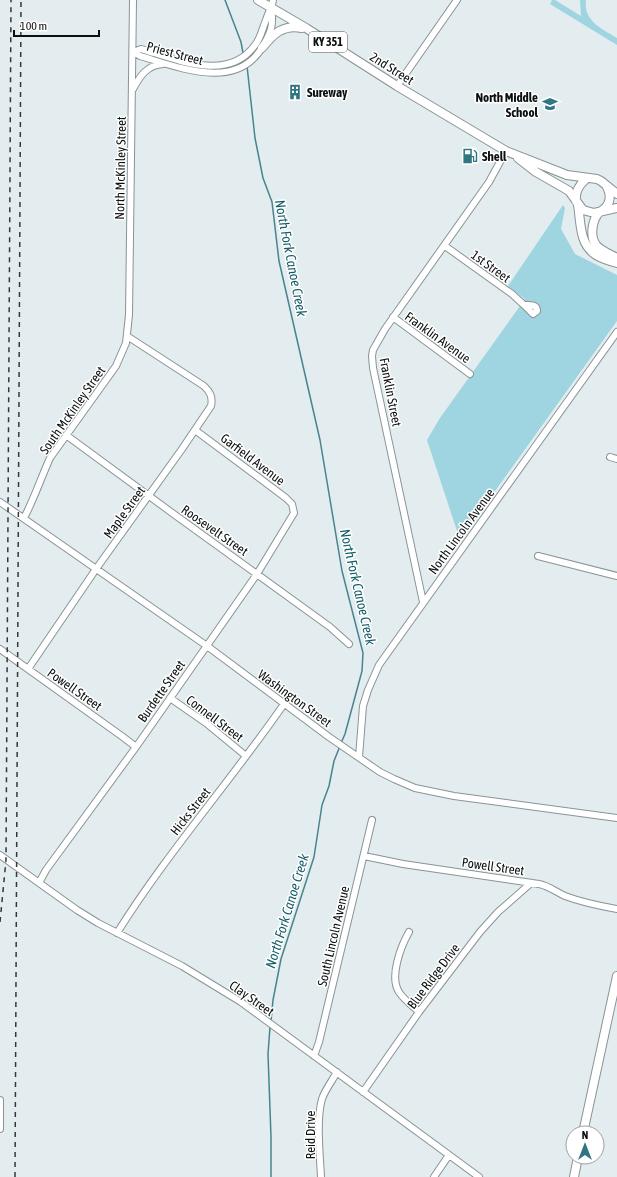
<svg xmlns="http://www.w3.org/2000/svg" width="617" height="1177" font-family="'Asap Condensed',sans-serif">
<rect width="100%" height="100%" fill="#e3ecee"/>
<!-- green -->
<path fill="#9ed5e0" d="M552,0H555L581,16L580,0H586C583,21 602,29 617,38V45L550,4Z
M563,205L565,208L561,229L575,254L617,275V321L460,540L427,440L440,418L525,299L508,286Z"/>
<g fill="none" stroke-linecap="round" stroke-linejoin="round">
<!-- stream -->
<path stroke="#47848f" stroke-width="1.5" d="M225,0L241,42L243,53
M247,66L255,138L263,178L272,202L279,261L320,440L342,571L363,653L362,671L345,734L341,743
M271,1021L273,1000L281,959L314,857L322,805L329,786L334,761L340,746
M270,1027L268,1054L271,1137V1177"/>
<!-- minor casing -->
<g stroke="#8a9395" stroke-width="8">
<path id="minor" d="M133,52L140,56C178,67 237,92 263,46C271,32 274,25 271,8
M133,52L141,49C176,59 228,83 255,45C261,38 262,29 266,20C268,13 272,7 273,0
M397,86L457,0
M133,89C140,76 147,65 163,64
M445,246L512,294L524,305
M524,305C530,305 537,304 537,311L533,314Z
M393,317L470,374
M66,435L175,515L247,567L330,627L349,644
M610,457L617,459
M0,502L207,646L329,737L380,772L394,779L415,788L454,796L617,818
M24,518C34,499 41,478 50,458L116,366L126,343L129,315L133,0
M538,556L617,576
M423,602L373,368L372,356L373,350L385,329L489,182L506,151
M0,649L123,737L136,747
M28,669L96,569L182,449L211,406C213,397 210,392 204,386L127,336
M170,698L206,723L246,756
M359,757L363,706L368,690L379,665L617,332
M0,855L77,910L98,923L182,966L241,1002L479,1177
M364,856L403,864L539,884C549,886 556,892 565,896C581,902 600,906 617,909
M39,883L46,870L136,747L257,574L294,513L292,504L286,498L195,430
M409,932C401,946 389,977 399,992C404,1000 413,1006 419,1012
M117,933C167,853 230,782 284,704
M314,1056L319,1042L372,820
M363,1092L419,1012L480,932L498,912L531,883
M0,1100V1129
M321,1177C320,1155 316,1120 322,1099C325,1090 332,1081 337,1072
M434,1177L449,1155"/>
</g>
<!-- major casing -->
<g stroke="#8a9395" stroke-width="10">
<path id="major" d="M258,0L306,28L397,86L506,151L567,175L597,179L601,181L617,194
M262,48C273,34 283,24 302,28
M518,158L536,172L564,188L569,191L583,210L594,213L617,208
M607,187C611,194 611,203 604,209C601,211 599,212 597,215C592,223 590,237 596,245C601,251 610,254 617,258
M576,201C575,191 579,185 586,179
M578,205C581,223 579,244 596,255C602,259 610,261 617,263
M583,1133L617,976
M574,1177L578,1157"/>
</g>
<!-- minor -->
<use href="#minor" stroke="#fff" stroke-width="6"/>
<!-- major -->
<use href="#major" stroke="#fff" stroke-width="8"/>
<!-- rail -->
<path stroke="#343838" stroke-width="1.5" stroke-dasharray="5 5" stroke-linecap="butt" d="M0,922L6,860L11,0
M15,1177L21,0"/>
</g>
<!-- icons -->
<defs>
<g id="building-bare" transform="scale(1.2)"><path d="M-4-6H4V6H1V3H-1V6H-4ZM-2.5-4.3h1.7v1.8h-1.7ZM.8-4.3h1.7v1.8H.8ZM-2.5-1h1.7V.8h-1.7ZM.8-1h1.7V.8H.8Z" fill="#2f7582" stroke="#fff" stroke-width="2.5" paint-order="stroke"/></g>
<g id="school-bare" transform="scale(1.2)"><path d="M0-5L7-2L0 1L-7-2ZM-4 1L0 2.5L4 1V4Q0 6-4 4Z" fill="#2f7582" stroke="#fff" stroke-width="2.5" paint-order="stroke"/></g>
<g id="fuel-bare" transform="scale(1.2)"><path d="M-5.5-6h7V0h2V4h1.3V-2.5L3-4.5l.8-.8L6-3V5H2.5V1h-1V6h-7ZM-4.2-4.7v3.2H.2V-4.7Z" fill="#2f7582" stroke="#fff" stroke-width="2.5" paint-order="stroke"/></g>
</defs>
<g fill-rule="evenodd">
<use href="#building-bare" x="295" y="92"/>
<use href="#school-bare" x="550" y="104"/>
<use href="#fuel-bare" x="470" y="156"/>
</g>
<g text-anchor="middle" stroke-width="3" stroke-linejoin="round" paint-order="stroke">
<!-- shield labels -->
<rect fill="#fff" stroke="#565858" stroke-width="1" x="309" y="32" width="38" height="20" rx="3"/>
<g font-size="12" font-weight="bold" fill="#0d1010">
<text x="328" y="46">KY 351</text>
</g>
<!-- street labels -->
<g font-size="13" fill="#0d1010" stroke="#fff">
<text transform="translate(175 53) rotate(15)" y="5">Priest Street</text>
<text transform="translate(392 68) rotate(32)" y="5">2nd Street</text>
<text transform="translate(120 168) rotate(-89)" y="5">North McKinley Street</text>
<text transform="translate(491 266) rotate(36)" y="5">1st Street</text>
<text transform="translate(438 337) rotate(36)" y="5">Franklin Avenue</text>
<text transform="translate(391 392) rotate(79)" y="5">Franklin Street</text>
<text transform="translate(72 410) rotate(-55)" y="5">South McKinley Street</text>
<text transform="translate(253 459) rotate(37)" y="5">Garfield Avenue</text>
<text transform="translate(124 512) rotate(-54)" y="5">Maple Street</text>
<text transform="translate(215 530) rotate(35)" y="5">Roosevelt Street</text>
<text transform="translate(461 531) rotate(-54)" y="5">North Lincoln Avenue</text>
<text transform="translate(75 689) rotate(35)" y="5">Powell Street</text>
<text transform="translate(161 691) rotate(-55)" y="5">Burdette Street</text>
<text transform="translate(295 698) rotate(36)" y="5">Washington Street</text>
<text transform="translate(215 718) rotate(37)" y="5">Connell Street</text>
<text transform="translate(190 811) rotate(-52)" y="5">Hicks Street</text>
<text transform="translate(493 866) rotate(8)" y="5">Powell Street</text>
<text transform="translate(333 936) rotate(-77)" y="5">South Lincoln Avenue</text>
<text transform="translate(433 976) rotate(-53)" y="5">Blue Ridge Drive</text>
<text transform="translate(252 998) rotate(35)" y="5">Clay Street</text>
<text transform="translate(310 1135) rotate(-90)" y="5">Reid Drive</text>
</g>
<!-- poi labels -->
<g font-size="13" font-weight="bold" fill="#0d1010" stroke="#fff" text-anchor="start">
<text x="307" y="97">Sureway</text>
<text x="538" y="102" text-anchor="end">North Middle<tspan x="538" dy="15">School</tspan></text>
<text x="482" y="161">Shell</text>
</g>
<!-- water labels -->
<g font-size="14" font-style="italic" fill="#155d68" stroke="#fff">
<text transform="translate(291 258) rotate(79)" y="5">North Fork Canoe Creek</text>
<text transform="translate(358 587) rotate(77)" y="5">North Fork Canoe Creek</text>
<text transform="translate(287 911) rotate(-73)" y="5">North Fork Canoe Creek</text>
</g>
</g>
<!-- north arrow -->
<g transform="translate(585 1145)"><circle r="19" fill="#ffffff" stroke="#9e9f9f"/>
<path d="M0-3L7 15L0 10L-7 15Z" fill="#2f7582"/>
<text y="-6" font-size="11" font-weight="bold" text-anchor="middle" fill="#0d1010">N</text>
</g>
<!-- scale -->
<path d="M14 30v6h85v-6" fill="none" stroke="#0d1010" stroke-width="2"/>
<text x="20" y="30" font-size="12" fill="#0d1010" stroke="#ffffff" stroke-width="3" paint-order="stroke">100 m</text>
</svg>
